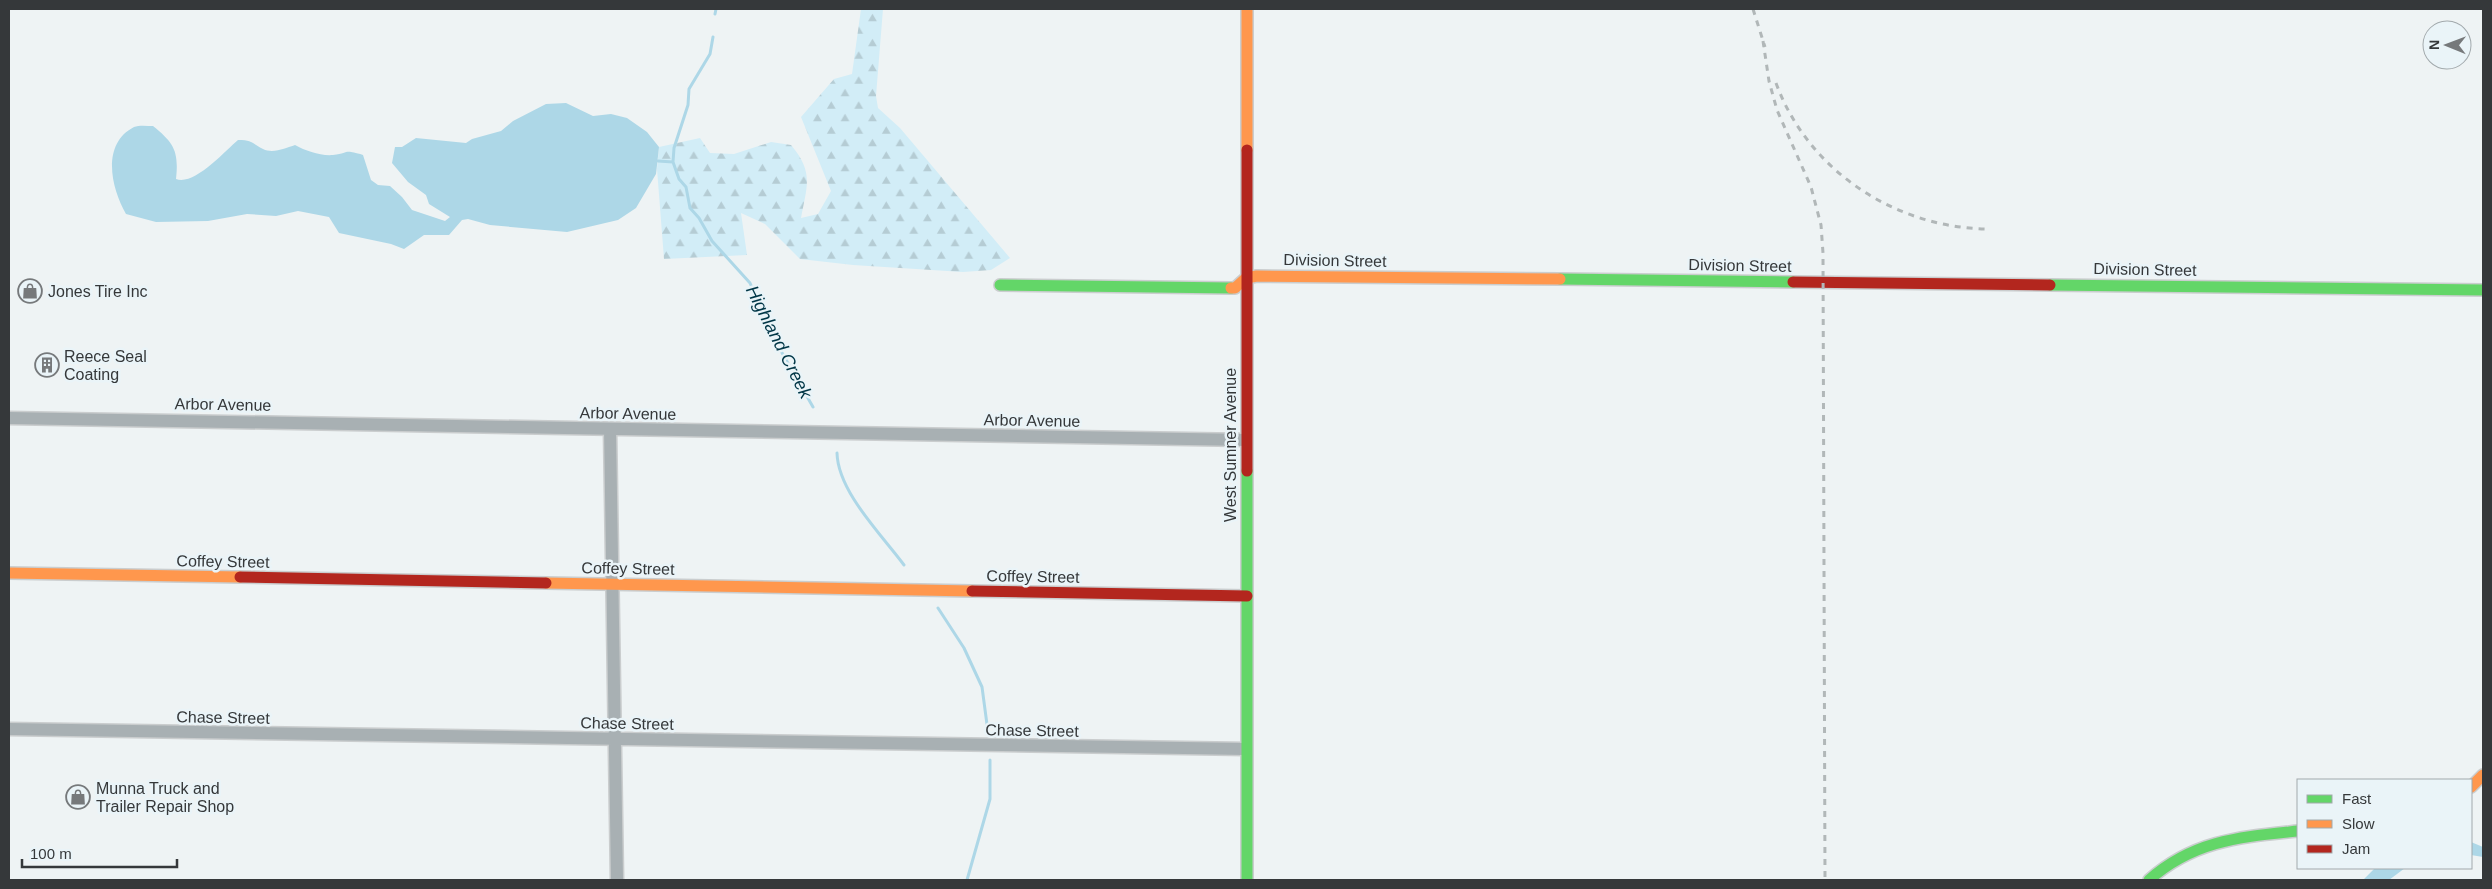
<svg xmlns="http://www.w3.org/2000/svg" width="2492" height="889" font-family="Arial,sans-serif">
<defs>
<pattern id="forest-firs" width="22" height="20" patternUnits="userSpaceOnUse" patternTransform="scale(1.25)"><rect width="22" height="20" fill="#d2edf7"/><path d="M5 1l3.5 6h-7zM16 11l3.5 6h-7z" fill="#b5ccd4"/></pattern>
</defs>
<rect width="100%" height="100%" fill="#eef3f4"/>
<!-- forest -->
<path fill="url(#forest-firs)" d="M861,9H883L876,96L878,108L900,128L1010,258L991,270L963,272L853,265L800,259L765,224L741,213L747,255L664,259L657,169L659,147L700,138L710,153L734,154L771,142L791,145C814,172 807,186 801,218L818,214L831,191L801,117L834,79L852,74Z"/>
<!-- water -->
<path fill="#add7e7" d="M566,103L593,116L611,114L627,118L647,132L659,147L656,174L636,208L618,220L567,232L490,225L468,219L462,220L449,235H424L404,249L391,244L339,233L329,217L298,211L276,216L247,214L208,221L156,222L126,214C111,188 101,144 134,127C139,125 147,126 153,126C174,143 179,151 176,179C194,186 224,152 238,140C253,140 251,143 263,149C273,154 286,148 295,145C306,151 320,156 333,155C350,153 343,149 363,155L371,180L378,185L390,186L402,197L412,210L445,221L450,217L429,204L426,195L408,182L392,163L395,147H402L416,138L466,143L472,139L501,131L513,121L546,104Z
M2471,842L2483,847V857L2471,855Z
M2375,868H2405L2389,880H2363Z"/>
<g fill="none" stroke-linecap="round" stroke-linejoin="round">
<!-- stream -->
<path stroke="#add7e7" stroke-width="3" d="M715,14L716,9
M713,37L710,54L689,89L688,105L674,148L673,162L679,179L686,187L690,208L699,218L712,241L750,283L777,344L813,407
M658,161L673,162
M837,453C838,492 882,535 904,565
M938,608L964,648L982,687L988,732
M967,880L990,799V760"/>
<!-- street casing -->
<g stroke="#cacdce" stroke-width="15">
<path id="street" d="M9,418C421,423 833,433 1246,440
M610,429L617,880
M9,729L1246,749"/>
</g>
<!-- fast casing -->
<g stroke="#cacdce" stroke-width="14">
<path id="fast" d="M1560,279L1793,282
M1000,285L1231,288
M2050,285L2483,290
M1247,471V880
M2149,880C2194,840 2241,837 2298,831"/>
</g>
<!-- slow casing -->
<g stroke="#cacdce" stroke-width="14">
<path id="slow" d="M1247,9V150
M1231,288H1235L1246,278L1257,276L1560,279
M9,573L240,577
M546,583L972,591
M2471,787L2483,775"/>
</g>
<!-- jam casing -->
<g stroke="#cacdce" stroke-width="14">
<path id="jam" d="M1247,150V471
M1793,282L2050,285
M240,577L546,583
M972,591L1247,596"/>
</g>
<!-- street -->
<use href="#street" stroke="#a8b0b3" stroke-width="12"/>
<!-- fast -->
<use href="#fast" stroke="#63d668" stroke-width="11"/>
<!-- slow -->
<use href="#slow" stroke="#ff974d" stroke-width="11"/>
<!-- jam -->
<use href="#jam" stroke="#b3261e" stroke-width="11"/>
<!-- rail -->
<path stroke="#b1b7b8" stroke-width="3" stroke-dasharray="6 6" stroke-linecap="butt" d="M1753,9L1765,47
M1763,41L1769,81L1777,110L1811,187L1821,225L1823,253L1825,880
M1776,83C1808,171 1896,228 1988,229"/>
</g>
<!-- icons -->
<defs>
<g id="shop-ring" transform="scale(1.25)"><circle r="9.5" fill="#eaf4f8" stroke="#76797b" stroke-width="1.5"/><path d="M-5-2.5h2.3a2.7 3.5 0 0 1 5.4 0H5L5.5 6h-11ZM-1.5-2.5h3a1.5 2.3 0 0 0-3 0Z" fill="#76797b"/></g>
<g id="building-ring" transform="scale(1.25)"><circle r="9.5" fill="#eaf4f8" stroke="#76797b" stroke-width="1.5"/><path d="M-4-6H4V6H1V3H-1V6H-4ZM-2.5-4.3h1.7v1.8h-1.7ZM.8-4.3h1.7v1.8H.8ZM-2.5-1h1.7V.8h-1.7ZM.8-1h1.7V.8H.8Z" fill="#76797b"/></g>
</defs>
<g fill-rule="evenodd">
<use href="#shop-ring" x="30" y="291"/>
<use href="#building-ring" x="47" y="365"/>
<use href="#shop-ring" x="78" y="797"/>
</g>
<g text-anchor="middle" stroke-width="5" stroke-linejoin="round" paint-order="stroke">
<!-- street labels -->
<g font-size="16" fill="#35383a" stroke="#eaf4f8">
<text transform="translate(1335 260) rotate(1)" y="6">Division Street</text>
<text transform="translate(1740 265) rotate(1)" y="6">Division Street</text>
<text transform="translate(2145 269) rotate(1)" y="6">Division Street</text>
<text transform="translate(223 404) rotate(1)" y="6">Arbor Avenue</text>
<text transform="translate(628 413) rotate(1)" y="6">Arbor Avenue</text>
<text transform="translate(1032 420) rotate(1)" y="6">Arbor Avenue</text>
<text transform="translate(1230 445) rotate(-90)" y="6">West Sumner Avenue</text>
<text transform="translate(223 561) rotate(1)" y="6">Coffey Street</text>
<text transform="translate(628 568) rotate(1)" y="6">Coffey Street</text>
<text transform="translate(1033 576) rotate(1)" y="6">Coffey Street</text>
<text transform="translate(223 717) rotate(1)" y="6">Chase Street</text>
<text transform="translate(627 723) rotate(1)" y="6">Chase Street</text>
<text transform="translate(1032 730) rotate(1)" y="6">Chase Street</text>
</g>
<!-- poi labels -->
<g font-size="16" fill="#35383a" stroke="#eaf4f8" text-anchor="start">
<text x="48" y="297">Jones Tire Inc</text>
<text x="64" y="362">Reece Seal<tspan x="64" dy="18">Coating</tspan></text>
<text x="96" y="794">Munna Truck and<tspan x="96" dy="18">Trailer Repair Shop</tspan></text>
</g>
<!-- water labels -->
<g font-size="18" font-style="italic" fill="#003646" stroke="#eaf4f8">
<text transform="translate(779 342) rotate(63)" y="6">Highland Creek</text>
</g>
</g>
<!-- border -->
<rect width="2492" height="889" fill="none" stroke="#35383a" stroke-width="20"/>
<!-- legend -->
<rect x="2297" y="779" width="175" height="90" fill="#eaf4f8" stroke="#a2a9ac"/>
<rect x="2307" y="795" width="25" height="8" fill="#63d668" stroke="#a2a9ac"/>
<text x="2342" y="804" font-size="15" fill="#35383a">Fast</text>
<rect x="2307" y="820" width="25" height="8" fill="#ff974d" stroke="#a2a9ac"/>
<text x="2342" y="829" font-size="15" fill="#35383a">Slow</text>
<rect x="2307" y="845" width="25" height="8" fill="#b3261e" stroke="#a2a9ac"/>
<text x="2342" y="854" font-size="15" fill="#35383a">Jam</text>
<!-- north arrow -->
<g transform="translate(2447 45) rotate(271)"><circle r="24" fill="#eaf4f8" stroke="#a2a9ac"/>
<path d="M0-4L9 19L0 12L-9 19Z" fill="#76797b"/>
<text y="-8" font-size="14" font-weight="bold" text-anchor="middle" fill="#35383a">N</text>
</g>
<!-- scale -->
<path d="M22 859v8h155v-8" fill="none" stroke="#35383a" stroke-width="2.5"/>
<text x="30" y="859" font-size="15" fill="#35383a" stroke="#eaf4f8" stroke-width="4" paint-order="stroke">100 m</text>
</svg>
